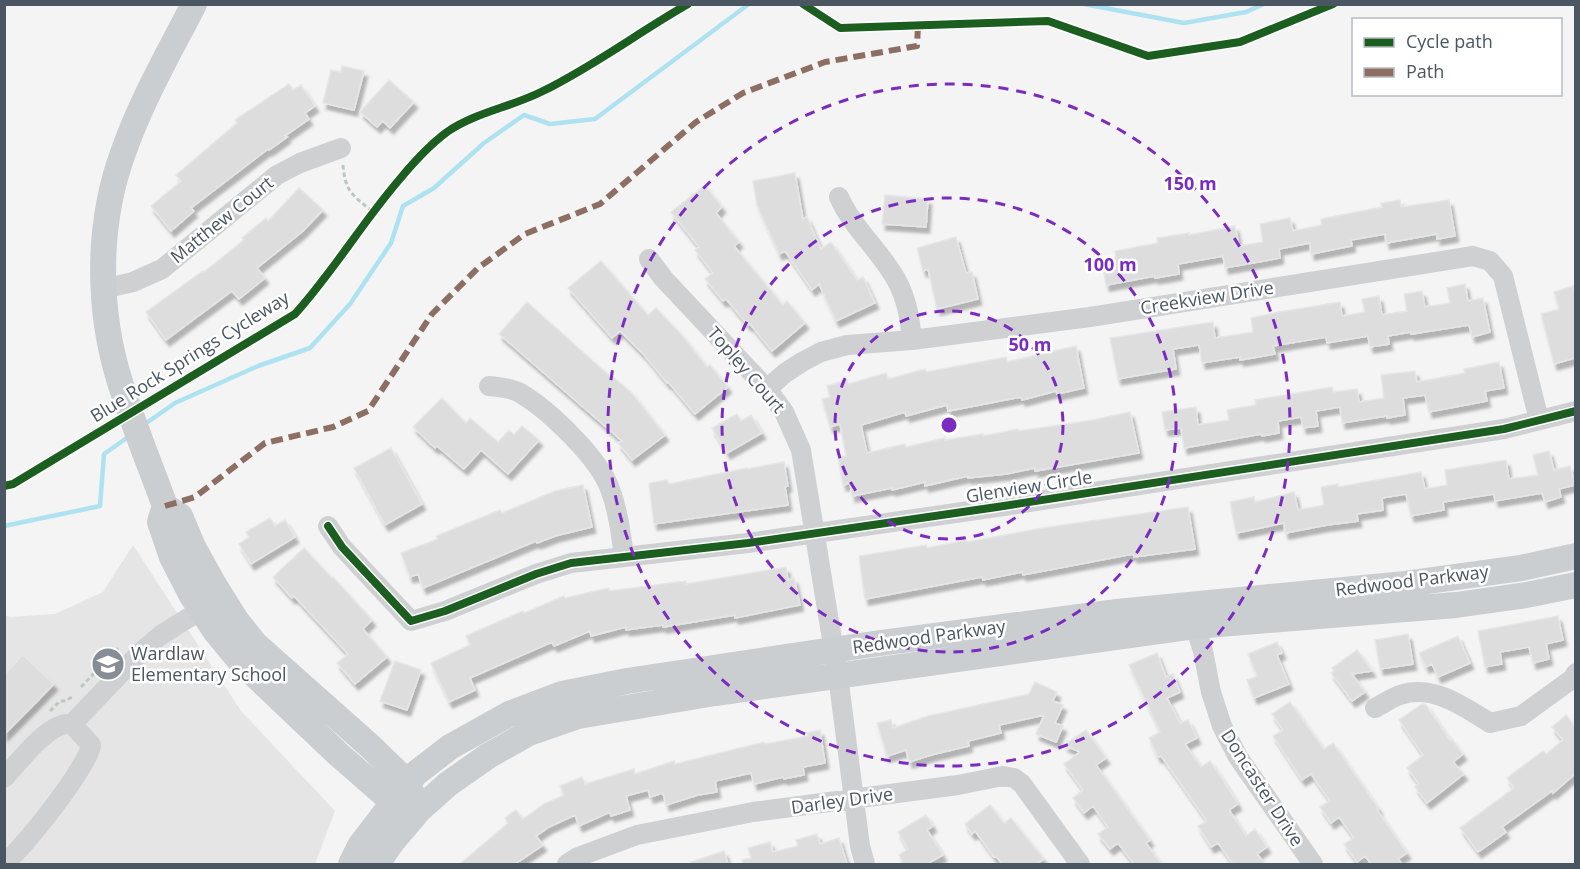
<svg xmlns="http://www.w3.org/2000/svg" width="1580" height="869" font-family="'Open Sans',sans-serif">
<defs>
<filter id="shadow"><feDropShadow dx="3.5" dy="6" stdDeviation="1.5" flood-color="#0004"/></filter>
</defs>
<rect width="100%" height="100%" fill="#f4f4f4"/>
<!-- education -->
<path fill="#e6e5e6" d="M133,545L241,711L335,811L315,864H5V615L10,617L55,614L103,592Z"/>
<g fill="none" stroke-linecap="round" stroke-linejoin="round">
<!-- stream -->
<path stroke="#aee2f0" stroke-width="4.5" d="M1084,4L1184,23L1246,12L1264,4
M142,426L175,403L258,366L310,348L350,304L391,243L403,206L434,188L484,143L524,115L550,124L595,119L749,4
M4,526L100,506L104,454L131,435"/>
</g>
<!-- building -->
<path fill="#ddddde" stroke="#e5e6e7" stroke-width="1.5" filter="url(#shadow)" d="M342,66L364,71L354,110L323,103L331,70L341,72Z
M389,80L414,102L390,128L383,121L377,127L360,112Z
M289,84L293,90L301,85L315,106L305,113L309,119L285,136L287,137L269,150L268,149L191,208L194,211L171,231L151,206L181,181L176,175L237,123L235,120Z
M795,173L803,219L807,217L821,249L831,242L857,280L863,277L875,303L836,321L819,284L812,290L785,251L779,254L757,205L753,181Z
M705,185L722,207L716,213L739,242L734,246L783,305L787,301L805,323L772,351L750,324L748,325L726,299L723,301L705,279L713,273L695,250L699,247L671,212Z
M299,188L323,210L303,231L257,268L265,278L239,299L232,291L166,340L146,312L203,271L204,272L244,240L242,238L266,218L268,221Z
M885,195L928,199L926,227L882,224Z
M1400,200L1401,207L1449,200L1455,236L1437,239V234L1386,243L1385,234L1351,240L1352,246L1311,254L1310,243L1279,249L1280,258L1225,268L1223,256L1178,264L1179,274L1155,278V276L1106,285L1102,260L1116,257L1115,251L1158,243L1157,238L1189,233V235L1235,226L1239,246L1263,242L1260,224L1290,218L1293,231L1322,225L1321,219L1382,207L1381,203Z
M956,237L966,273L972,272L978,299L937,309L928,269L923,271L917,248Z
M601,261L648,315L656,308L682,335L707,367L710,365L728,387L695,414L668,382L667,383L645,356L620,331L612,338L568,288Z
M1465,284L1468,301L1483,298L1490,332L1472,337L1469,325L1411,334V332L1388,336L1389,344L1370,347L1368,336L1327,343L1326,337L1273,346L1275,354L1240,360V357L1202,363L1199,345L1173,349L1176,369L1118,379L1110,338L1213,322L1215,338L1253,332L1251,318L1279,312L1340,302L1342,316L1365,312L1362,299L1379,296L1382,315L1407,311L1404,294L1422,291L1425,307L1450,303L1447,288Z
M1573,286L1575,294V358L1554,364L1541,314L1559,309L1554,292Z
M527,302L612,378L613,377L632,393L665,435L632,460L618,443L622,441L499,334Z
M1076,346L1084,388L1057,394L1056,391L1022,400L1021,397L948,411L947,405L906,416L905,412L861,425L867,453L905,444L906,447L945,438V440L983,434V436L1018,429L1019,431L1093,420L1130,412L1139,453L1035,471V468L1006,474L968,478V476L925,486V482L892,490V488L852,496L850,483L843,485L838,458L846,456L840,424L830,427L822,399L830,397L827,386L847,380L848,384L886,373L888,379L925,369L926,372L1006,357L1007,362Z
M1499,362L1504,388L1485,391L1487,401L1471,404L1429,412L1425,395L1403,398L1405,415L1387,418V416L1342,423L1340,407L1316,411L1318,426L1303,428L1301,417L1278,421L1279,433L1262,436L1261,434L1184,448L1181,428L1165,430L1162,412L1196,407L1198,425L1229,420L1227,410L1256,405L1255,400L1332,387L1333,392L1357,389L1359,402L1384,398L1381,375L1415,371L1417,382L1465,373L1464,369Z
M442,398L466,423L470,418L498,442L509,430L514,435L522,426L539,440L508,474L481,450L464,469L437,446L435,448L413,427Z
M737,414L741,421L751,415L762,433L727,453L712,428Z
M391,448L422,504L385,525L354,468Z
M1549,451L1554,470L1570,466L1575,485L1559,489L1561,497L1545,502L1542,493L1495,501L1494,494L1443,502L1444,510L1411,516L1406,494L1382,498L1383,510L1357,514L1358,521L1327,525L1285,533L1284,523L1236,533L1230,502L1254,497L1255,502L1294,492L1298,510L1324,505L1321,487L1338,484V487L1421,472L1425,489L1447,485L1445,470L1506,460L1509,479L1538,475L1533,455Z
M784,462L788,486L785,487L788,505L654,524L649,483L667,480L669,484L747,468V469Z
M583,485L592,527L555,536L537,543L536,541L423,588L418,574L410,577L401,553L438,539L436,536L500,510L502,513L555,491Z
M1188,507L1195,549L1134,557L1133,554L1023,575L1022,572L983,580L982,577L865,599L859,556L926,545L927,548L966,540L967,542L1042,528Z
M270,518L275,526L285,520L295,537L251,564L239,544L249,537L246,532Z
M304,548L332,578L333,577L372,620L363,629L387,657L355,684L337,663L348,654L294,596L292,598L273,577Z
M786,567L788,580L794,578L800,605L735,618V615L663,627V625L626,630V627L591,636L590,631L554,646L552,642L470,678L475,690L449,702L431,663L470,645L466,636L523,611L524,613L564,596L565,598L609,588V591L686,581V584Z
M1558,616L1563,640L1546,644L1549,659L1533,663L1529,647L1500,652L1502,664L1485,667L1478,631Z
M1408,634L1413,664L1380,669L1375,640Z
M1458,636L1470,663L1438,677L1432,664L1426,667L1419,653Z
M1277,642L1282,653L1277,655L1289,684L1254,698L1247,680L1257,676L1248,654Z
M1357,650L1372,671L1352,674L1365,692L1352,701L1331,673L1334,671L1332,668Z
M1157,653L1166,677L1173,674L1180,692L1167,698L1180,723L1188,720L1197,738L1185,744L1201,767L1210,761L1221,777L1238,804L1229,810L1246,836L1255,829L1267,847L1257,854L1265,864H1233L1218,843L1211,847L1198,826L1207,821L1161,756L1158,757L1149,738L1160,732L1129,665Z
M23,655L54,684L4,735V675Z
M395,661L421,670L407,710L380,701Z
M1035,682L1057,692L1053,701L1063,705L1055,723L1063,726L1056,742L1036,734L1044,715L999,725L1001,733L968,741L969,746L931,755L909,762L906,750L887,756L877,723L891,720L893,728L928,716L1029,694Z
M1290,702L1324,749L1333,743L1379,809L1377,810L1407,853L1398,859L1402,864H1371L1365,856L1357,862L1344,844L1354,838L1339,817L1331,823L1320,807L1330,801L1311,774L1302,780L1273,736L1283,730L1272,714Z
M1422,704L1426,705L1450,740L1452,739L1463,754L1453,762L1464,774L1427,803L1415,787L1419,784L1407,768L1423,755L1399,720Z
M1566,715L1575,727V774L1553,793L1552,791L1502,827L1506,832L1478,852L1460,828L1514,788L1507,778L1543,751L1546,754L1563,740L1552,727Z
M820,730L825,763L803,767L804,775L784,779L783,777L754,784L751,773L715,781L717,792L698,795L666,805L663,793L650,797L648,790L626,796L630,810L611,816L610,812L579,826L575,815L549,827L536,836L543,845L515,864H460L508,823L505,818L516,810L523,819L544,804L564,795L560,786L582,777L585,784L634,769L635,774L674,761L675,764L764,742L765,744L808,736L807,733Z
M1086,730L1106,758L1096,765L1150,840L1146,843L1161,864H1134L1118,843L1110,849L1098,834L1108,827L1093,806L1084,813L1073,798L1083,790L1064,764L1080,752L1064,745Z
M990,805L1004,823L1011,818L1044,859L1036,864H1002L996,856L994,857L975,831L972,834L965,824Z
M926,815L933,826L927,830L943,855L927,864H904L899,855L908,849L898,832Z
M817,834L820,844L839,838L847,864H743L742,860L751,858L748,848L770,842L773,852L798,846L796,840Z
M724,851L728,864H692L691,862Z"/>
<g fill="none" stroke-linecap="round" stroke-linejoin="round">
<!-- path -->
<path stroke="#bcc7c4" stroke-width="3" stroke-dasharray="4.5 3" stroke-linecap="butt" d="M343,165C345,191 352,195 372,211
M81,687L118,648
M50,711L60,701H66L73,696"/>
<!-- minor -->
<path stroke="#ced0d2" stroke-width="20" d="M839,197C853,229 881,251 897,281C907,300 910,319 912,340
M649,259L663,278L767,389L784,412L801,450L838,676L860,846L865,864
M103,289L133,282L162,269L277,175L300,163L341,148
M489,386C498,387 512,388 520,393C549,410 599,458 610,489C618,510 621,534 624,557
M767,389L785,373L802,362L821,352L847,345L912,340L1090,317L1473,256L1490,261L1503,276L1539,420
M328,526L342,547L411,621L445,611L536,574L571,563L748,543L997,507L1504,429L1576,411
M1191,613L1203,651L1211,692L1222,726L1238,757L1313,864
M1375,708C1383,704 1391,698 1400,695C1433,684 1463,706 1490,723L1521,716L1572,679L1576,673
M72,724L141,652L161,635L201,610L214,609
M4,778C20,761 49,721 72,724L91,745C89,765 22,851 4,863
M567,864L578,857L637,835L753,812L958,785L1003,776L1014,778L1022,784L1080,864"/>
<!-- major -->
<path stroke="#caced1" stroke-width="26" d="M194,4C169,53 141,101 123,153C97,224 97,309 120,382C133,424 150,465 165,506L180,516L193,547L213,583L236,620L255,644L371,747L408,783L414,800
M165,506L160,522L172,557L191,594L216,632L240,661L338,754L393,802L407,807
M351,864L360,846L415,774L450,747L509,714L562,694L627,681L873,644L1117,612L1405,584L1521,568L1576,556
M377,864L391,843L419,810L448,784L488,756L529,733L578,716L715,693L1195,626L1456,605L1526,595L1576,585"/>
<!-- quiet -->
<path stroke="#8d6e63" stroke-width="6" stroke-dasharray="12 6" stroke-linecap="butt" d="M165,506L195,497L265,443L333,427L368,411L432,314L478,268L525,234L600,204L696,122L743,93L825,62L917,46L918,26"/>
<!-- cycleway casing -->
<g stroke="#fff" stroke-width="11">
<path id="cycleway" d="M803,4L840,28L1048,21L1148,56L1240,42L1333,4
M4,486L13,484L295,314C333,272 362,223 399,180C413,163 428,146 447,132C476,112 512,107 543,91C594,66 639,32 688,4
M328,526L342,547L411,621L445,611L536,574L571,563L748,543L997,507L1504,429L1576,411"/>
</g>
<!-- cycleway -->
<use href="#cycleway" stroke="#1b5e20" stroke-width="8"/>
</g>
<!-- distance rings -->
<g fill="none" stroke="#7b2cbf" stroke-width="3" stroke-dasharray="10 8">
<circle cx="949" cy="425" r="114"/>
<circle cx="949" cy="425" r="227"/>
<circle cx="949" cy="425" r="341"/>
</g>
<!-- icons -->
<defs>
<g id="school-disc" transform="scale(1.725)"><circle r="9.5" fill="#868d94" stroke="#fff"/><path d="M0-5L7-2L0 1L-7-2ZM-4 1L0 2.5L4 1V4Q0 6-4 4Z" fill="#fff"/></g>
</defs>
<g fill-rule="evenodd">
<use href="#school-disc" x="108" y="664"/>
</g>
<g text-anchor="middle" stroke-width="5" stroke-linejoin="round" paint-order="stroke">
<!-- street labels -->
<g font-size="18" fill="#4a5661" stroke="#fff">
<text transform="translate(222 220) rotate(-39)" y="6">Matthew Court</text>
<text transform="translate(1207 298) rotate(-9)" y="6">Creekview Drive</text>
<text transform="translate(190 357) rotate(-32)" y="6">Blue Rock Springs Cycleway</text>
<text transform="translate(746 370) rotate(49)" y="6">Topley Court</text>
<text transform="translate(1029 487) rotate(-9)" y="6">Glenview Circle</text>
<text transform="translate(1412 581) rotate(-7)" y="6">Redwood Parkway</text>
<text transform="translate(929 637) rotate(-8)" y="6">Redwood Parkway</text>
<text transform="translate(1262 788) rotate(57)" y="6">Doncaster Drive</text>
<text transform="translate(842 801) rotate(-8)" y="6">Darley Drive</text>
</g>
<!-- poi labels -->
<g font-size="18" fill="#4a5661" stroke="#fff" text-anchor="start">
<text x="131" y="660">Wardlaw<tspan x="131" dy="21">Elementary School</tspan></text>
</g>
</g>
<circle cx="949" cy="425" r="9" fill="#7b2cbf" stroke="#fff" stroke-width="3"/>
<g font-size="18" text-anchor="middle" font-weight="bold" fill="#7b2cbf" stroke="#fff" stroke-width="5" stroke-linejoin="round" paint-order="stroke">
<text x="1190" y="190">150 m</text>
<text x="1110" y="271">100 m</text>
<text x="1030" y="351">50 m</text>
</g>
<!-- border -->
<rect width="1580" height="869" fill="none" stroke="#4a5661" stroke-width="12"/>
<!-- legend -->
<rect x="1352" y="18" width="210" height="78" fill="#ffffff" stroke="#b7bbc0" stroke-width="1.5"/>
<rect x="1364" y="38" width="30" height="9" fill="#1b5e20" stroke="#b7bbc0" stroke-width="1.5"/>
<text x="1406" y="48" font-size="18" fill="#4a5661">Cycle path</text>
<rect x="1364" y="68" width="30" height="9" fill="#8d6e63" stroke="#b7bbc0" stroke-width="1.5"/>
<text x="1406" y="78" font-size="18" fill="#4a5661">Path</text>
</svg>
